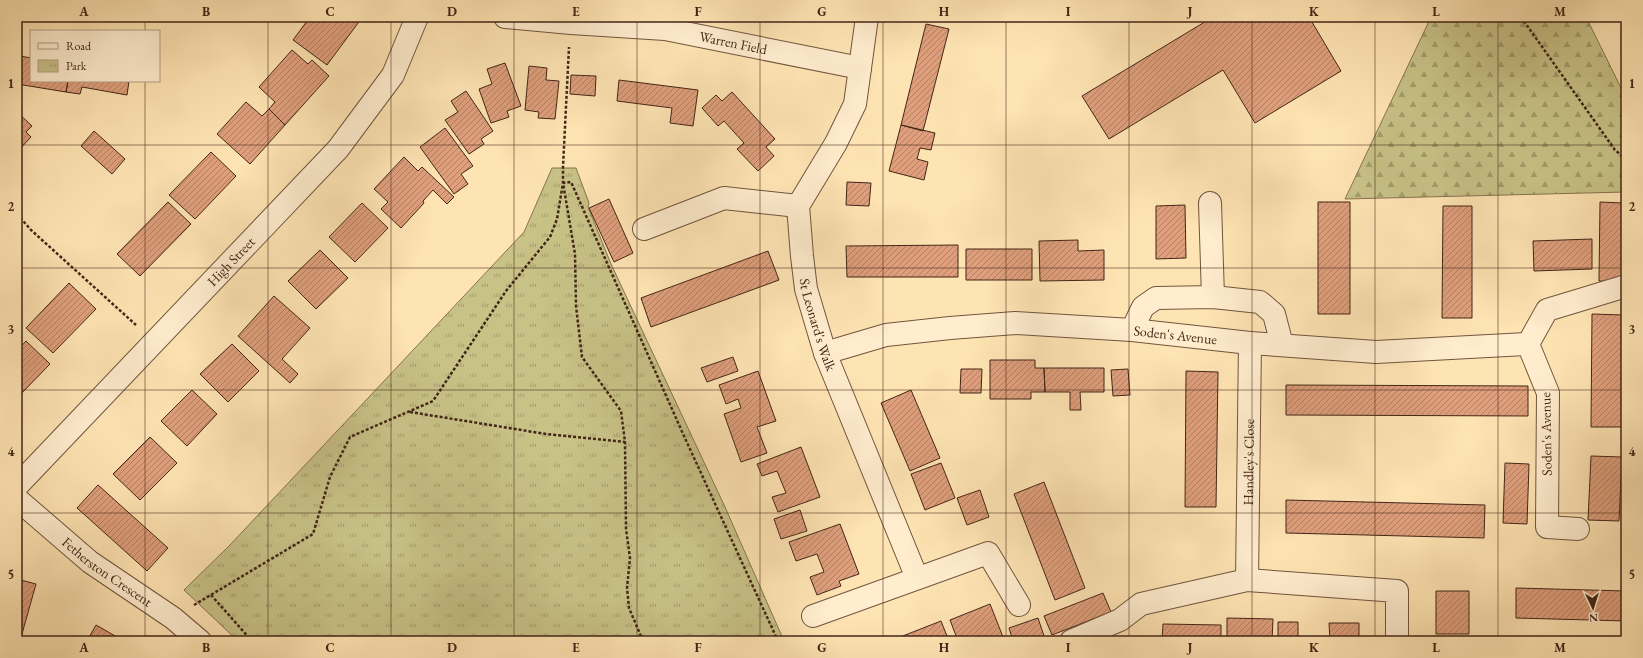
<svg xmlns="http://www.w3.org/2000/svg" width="1643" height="658" font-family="'EB Garamond',serif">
<defs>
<pattern id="forest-firs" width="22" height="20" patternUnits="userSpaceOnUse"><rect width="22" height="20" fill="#c8c287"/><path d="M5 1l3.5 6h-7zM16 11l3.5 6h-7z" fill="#a49d6d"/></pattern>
<pattern id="park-tufts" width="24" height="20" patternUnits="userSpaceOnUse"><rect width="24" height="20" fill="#c8c287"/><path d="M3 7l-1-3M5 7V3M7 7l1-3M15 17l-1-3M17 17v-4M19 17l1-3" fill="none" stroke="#a49d6d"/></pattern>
<pattern id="building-hatch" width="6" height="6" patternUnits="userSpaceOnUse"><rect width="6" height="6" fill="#df9f7c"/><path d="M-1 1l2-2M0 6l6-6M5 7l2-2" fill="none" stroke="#b68165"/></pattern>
</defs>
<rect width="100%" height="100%" fill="#ffe4b3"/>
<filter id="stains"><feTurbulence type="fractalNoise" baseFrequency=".005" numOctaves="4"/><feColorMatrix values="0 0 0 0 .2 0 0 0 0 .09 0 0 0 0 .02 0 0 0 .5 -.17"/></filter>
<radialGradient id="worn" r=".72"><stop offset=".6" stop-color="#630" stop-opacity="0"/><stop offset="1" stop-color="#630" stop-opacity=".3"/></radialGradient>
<!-- forest -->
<path fill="url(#forest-firs)" stroke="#86744f" d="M1431,17H1586L1626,98V192L1345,199Z"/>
<!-- park -->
<path fill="url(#park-tufts)" stroke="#86744f" d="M552,168H576L589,203L588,207L611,264L725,507L784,641H238L184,590L229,546L524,232Z"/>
<!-- building -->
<path fill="url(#building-hatch)" stroke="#432517" d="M310,17H358L361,19L327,65L293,40Z
M1213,17H1309L1341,71L1255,123L1223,70L1109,139L1082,96Z
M926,24L949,29L923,131L901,125Z
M292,50L308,64L312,60L329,76L285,125L269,109L275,102L259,87Z
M20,56L31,58V81H68L66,92L17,84Z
M505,63L521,106L507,111L509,117L491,123L479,89L492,84L487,69Z
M529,66L547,68L546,80L559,81L555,119L538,118L539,112L525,110Z
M571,75L596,76L595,96L570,94Z
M619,80L698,90L693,126L670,123L672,108L617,101Z
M68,81H129L127,95L82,87L80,94L66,92Z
M466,91L493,131L481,139L484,144L469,154L445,120L458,112L451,101Z
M732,92L775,139L766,147L774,156L758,171L737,149L744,143L724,121L718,126L702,108L716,95L722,101Z
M246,102L262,116L269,109L285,125L250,164L217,134Z
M17,112L32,126L26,132L31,137L17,152Z
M901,125L935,133L931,150L920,148L917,159L928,162L924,180L889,171Z
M445,128L473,166L461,174L468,184L454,194L420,147Z
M94,131L125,159L112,174L81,146Z
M211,152L236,176L195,219L169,195Z
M404,157L418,171L422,167L454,197L447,204L433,190L423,201L424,203L401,228L381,209L388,202L374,189Z
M847,182L871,183L869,206L846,205Z
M609,199L633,253L614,262L589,208Z
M168,202L191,224L140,276L117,254Z
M1318,202H1350V314H1318Z
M1600,202L1623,203L1622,282L1599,281Z
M362,203L388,228L355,262L329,237Z
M1185,205L1186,258L1156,259V206Z
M1443,206H1472V318H1442Z
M1592,239V269L1534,271L1533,241Z
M1078,240V251L1104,250V280L1040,281L1039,241Z
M958,245V277H847L846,246Z
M966,249H1032V280H966Z
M320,250L348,278L316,309L288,281Z
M768,251L779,280L651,327L641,298Z
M69,283L96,309L53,353L26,328Z
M274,296L310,328L282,359L298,374L290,383L238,336Z
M1592,314L1624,315L1623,427H1591Z
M26,341L50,364L17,398V351Z
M232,344L259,371L228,402L200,374Z
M733,357L738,371L707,382L701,368Z
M990,360H1035V368H1044L1045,392H1031V399H990Z
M1044,368H1104V392H1080L1081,410H1070V392H1045Z
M961,369H982L981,393H960Z
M1128,369L1130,395L1113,396L1111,370Z
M758,371L776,421L757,427L767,453L741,462L724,414L741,408L738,399L726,404L719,385Z
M1186,371L1218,372L1216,507H1185Z
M1286,385L1528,386V416L1286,415Z
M192,390L217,414L187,446L161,421Z
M911,390L940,458L910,471L881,403Z
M150,437L177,463L140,500L113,474Z
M801,447L820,497L778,512L772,497L786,493L777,471L762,476L757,464Z
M1591,456L1622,457L1619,521L1588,520Z
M941,463L955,498L925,510L911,474Z
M1505,463L1529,464L1527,524L1503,523Z
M1044,482L1085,588L1055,600L1014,494Z
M98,485L168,548L147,571L77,508Z
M980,490L989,517L967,525L957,498Z
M1286,500L1485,505L1484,538L1286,533Z
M800,510L807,531L781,539L774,519Z
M840,524L859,574L839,581L841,586L817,595L810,577L824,572L817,554L796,561L789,542Z
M17,579L36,584L20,641H17Z
M1516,588L1626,591V621L1516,618Z
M1436,591H1469V634H1436Z
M1103,593L1111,612L1052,635L1044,616Z
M990,604L1003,637L994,641H958L950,620Z
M1038,618L1045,639L1039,641H1013L1009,628Z
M1227,618L1273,619L1272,641H1227Z
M941,621L949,641H890Z
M1278,622H1298V641H1278Z
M1329,623H1359V641H1330Z
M1163,624L1221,625V641H1162Z
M96,625L124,641H87Z"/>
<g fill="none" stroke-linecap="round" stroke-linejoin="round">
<!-- minor casing -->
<g stroke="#72553e" stroke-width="24">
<g id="minor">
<path id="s1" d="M505,17L571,23L665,29L860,68L867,17"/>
<path id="s2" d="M860,68L855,104L836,143L798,206L802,256L806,289L825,353L917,578"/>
<path d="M1210,203L1213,297"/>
<path d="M644,229L724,198L798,206"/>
<path d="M1132,330L1143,307L1156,298L1213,297L1260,302L1274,314L1282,345"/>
<path id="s3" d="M825,353L886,335L950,328L1015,323L1132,330L1250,343L1376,352L1528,344"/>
<path id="s4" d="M17,486L338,149L393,75L417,17"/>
<path id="s5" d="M17,499L90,562L173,618L200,641"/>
<path d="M1578,529L1547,527L1548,393L1528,344L1547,310L1626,286"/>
<path id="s6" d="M1247,580L1250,343"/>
<path d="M813,616L988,553L1019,605"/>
<path d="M1071,641L1120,620L1141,604L1247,580L1397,591V641"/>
</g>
</g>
<!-- path -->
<path stroke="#432517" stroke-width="2.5" stroke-dasharray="3 2" stroke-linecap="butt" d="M1521,17L1615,150L1626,159
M17,214L31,230L136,325
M410,412L546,434L625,442
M211,595L252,641
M194,605L313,534L330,477L350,437L433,401L506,291L550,237L557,219L563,183V167L569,47
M643,641L629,608L627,588L630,558L626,529L625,442L621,411L582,357L576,306L575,254L563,183L571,182L684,436L778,641"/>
<!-- minor -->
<use href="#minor" stroke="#ffedce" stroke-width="22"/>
</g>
<!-- grid -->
<path fill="none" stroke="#432517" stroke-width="1" stroke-opacity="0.55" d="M145,17V31M268,17V641M391,17V641M514,17V641M637,17V641M760,17V641M883,17V641M1006,17V641M1129,17V641M1252,17V641M1375,17V641M1498,17V641M145,81V641M17,145H1626M17,268H1626M17,390H1626M17,513H1626"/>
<g text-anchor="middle" stroke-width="4" stroke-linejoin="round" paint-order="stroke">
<!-- street labels -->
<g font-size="14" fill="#432517" stroke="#ffedce">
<text dy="5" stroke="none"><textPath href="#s1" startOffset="230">Warren Field</textPath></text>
<text dy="5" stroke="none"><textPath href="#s4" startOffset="310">High Street</textPath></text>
<text dy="5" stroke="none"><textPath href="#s2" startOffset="274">St Leonard's Walk</textPath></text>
<text dy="5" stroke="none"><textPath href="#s3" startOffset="354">Soden's Avenue</textPath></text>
<text transform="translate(1546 434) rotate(-91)" y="5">Soden's Avenue</text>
<text dy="5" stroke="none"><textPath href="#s6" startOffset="118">Handley's Close</textPath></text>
<text dy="5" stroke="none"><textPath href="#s5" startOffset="116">Fetherston Crescent</textPath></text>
</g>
</g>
<!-- margin -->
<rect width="1643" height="658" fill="none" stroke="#ffe4b3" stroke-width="44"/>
<!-- legend -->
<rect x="30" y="30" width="130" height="52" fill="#ffedce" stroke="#b49d85"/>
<rect x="38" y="43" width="20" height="6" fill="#ffedce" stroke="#b49d85"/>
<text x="66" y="50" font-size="12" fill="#432517">Road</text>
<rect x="38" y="60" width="20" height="12" fill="url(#park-tufts)" stroke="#b49d85"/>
<text x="66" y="70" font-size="12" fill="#432517">Park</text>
<!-- north arrow -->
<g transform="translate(1593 608) rotate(176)" stroke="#ffedce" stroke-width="3" paint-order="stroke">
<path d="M0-3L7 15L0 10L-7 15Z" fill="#432517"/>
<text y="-6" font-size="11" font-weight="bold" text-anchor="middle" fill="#432517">N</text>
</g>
<rect x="22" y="22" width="1599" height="614" fill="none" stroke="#432517" stroke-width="1.5"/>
<g font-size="13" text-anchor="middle" font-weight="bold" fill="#432517">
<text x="84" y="16">A</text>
<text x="206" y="16">B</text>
<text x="330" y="16">C</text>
<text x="452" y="16">D</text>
<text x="576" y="16">E</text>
<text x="698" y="16">F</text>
<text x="822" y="16">G</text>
<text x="944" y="16">H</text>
<text x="1068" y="16">I</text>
<text x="1190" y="16">J</text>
<text x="1314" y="16">K</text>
<text x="1436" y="16">L</text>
<text x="1560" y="16">M</text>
<text x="11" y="88">1</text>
<text x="1632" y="88">1</text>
<text x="11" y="211">2</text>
<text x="1632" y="211">2</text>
<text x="11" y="334">3</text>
<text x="1632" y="334">3</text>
<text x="11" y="456">4</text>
<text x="1632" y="456">4</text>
<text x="11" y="579">5</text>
<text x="1632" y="579">5</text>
<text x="84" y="652">A</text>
<text x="206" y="652">B</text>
<text x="330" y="652">C</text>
<text x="452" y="652">D</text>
<text x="576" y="652">E</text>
<text x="698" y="652">F</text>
<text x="822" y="652">G</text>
<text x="944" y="652">H</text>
<text x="1068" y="652">I</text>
<text x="1190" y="652">J</text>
<text x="1314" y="652">K</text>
<text x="1436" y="652">L</text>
<text x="1560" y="652">M</text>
</g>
<rect width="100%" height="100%" filter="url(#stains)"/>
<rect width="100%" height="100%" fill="url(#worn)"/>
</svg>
